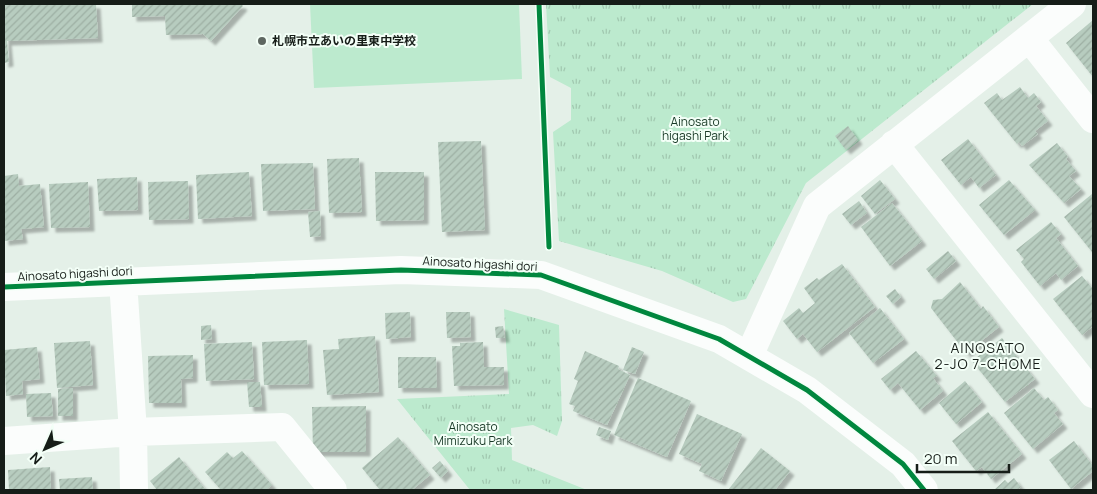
<svg xmlns="http://www.w3.org/2000/svg" width="1097" height="494" font-family="Manrope,'Noto Sans JP',sans-serif">
<defs>
<pattern id="park-tufts" width="24" height="20" patternUnits="userSpaceOnUse" patternTransform="scale(1.25)"><rect width="24" height="20" fill="#bceace"/><path d="M3 7l-1-3M5 7V3M7 7l1-3M15 17l-1-3M17 17v-4M19 17l1-3" fill="none" stroke="#a1c8b0"/></pattern>
<pattern id="building-hatch" width="6" height="6" patternUnits="userSpaceOnUse" patternTransform="scale(1.25)"><rect width="6" height="6" fill="#b7ccbf"/><path d="M-1 1l2-2M0 6l6-6M5 7l2-2" fill="none" stroke="#9dafa3"/></pattern>
<filter id="shadow"><feDropShadow dx="4.5" dy="4.5" stdDeviation="1" flood-color="#0004"/></filter>
</defs>
<rect width="100%" height="100%" fill="#e4f0e8"/>
<!-- grass -->
<path fill="#bceace" d="M310,4H519L522,79L314,88Z"/>
<!-- park -->
<path fill="url(#park-tufts)" d="M546,4H1033L806,183L746,299L733,302L662,271L559,241L553,132L571,120V88L550,77Z
M504,309L559,325L562,421L557,436L533,425L511,428L512,460L587,490H470L397,399L509,394Z"/>
<!-- building -->
<path fill="url(#building-hatch)" filter="url(#shadow)" d="M4,4H96L98,38L7,41L9,62L4,63Z
M132,4H241L243,6L211,41L203,34L166,35L165,16L132,17Z
M1093,20V77L1066,43Z
M1020,87L1028,98L1034,93L1041,102L1036,106L1048,121L1035,131L1038,134L1022,146L1019,142L1017,144L984,103L997,93L1002,100Z
M848,126L858,140L846,150L835,136Z
M968,139L996,175L979,188L971,177L961,185L941,160Z
M481,141L485,230L442,232L438,142Z
M1057,143L1068,157L1066,159L1076,171L1069,176L1081,189L1064,203L1029,165Z
M359,158L362,212L329,213L327,159Z
M313,163L315,209L263,211L261,164Z
M249,172L252,216L198,219L196,175Z
M375,172H424V220L376,221Z
M18,174L19,186L40,184L44,227L21,229L23,239L4,241V176Z
M137,177L138,210L99,211L97,179Z
M880,180L895,199L875,214L861,196Z
M1009,180L1035,210L1004,235L979,205Z
M188,181L189,219L149,220L148,182Z
M88,182L90,227L51,228L49,184Z
M1092,194L1093,250L1092,252L1064,217Z
M859,201L867,213L851,225L842,214Z
M892,203L922,241L890,266L861,227Z
M320,211L321,236L310,237L308,212Z
M1051,222L1061,234L1056,238L1078,266L1061,280L1056,273L1040,286L1021,262L1024,259L1016,250Z
M948,251L956,261L934,279L926,269Z
M842,264L875,307L817,352L803,334L797,339L783,321L799,308L803,313L815,303L804,288L817,278L819,280Z
M1082,276L1093,289V326L1082,335L1053,299Z
M960,282L981,309L983,306L999,327L966,353L931,308L933,300L942,299Z
M895,289L901,297L893,304L886,296Z
M880,308L904,339L873,363L849,333Z
M410,312L411,337L386,339L385,313Z
M446,312H470L471,337L447,338Z
M211,325L212,339L201,340V326Z
M503,326L505,338H496L495,327Z
M375,336L379,392L327,395L323,350L339,349L338,339Z
M1002,338L1035,379L1005,402L972,361Z
M307,340L309,384L264,385L262,342Z
M90,341L93,385L57,388L54,343Z
M252,342L254,379L206,381L204,344Z
M483,342L484,367H504V385L454,386L452,346H460V343Z
M37,347L40,379L22,381L23,394L6,396L4,350Z
M632,347L644,352L635,374L623,370Z
M585,351L619,366L618,369L630,375L607,425L573,411L575,406L569,404L578,381L574,379Z
M916,351L937,376L933,378L943,391L920,410L898,383L890,390L881,379Z
M193,355V378L181,379L182,403H149L148,356Z
M398,357H436L437,388H398Z
M638,378L691,401L667,457L614,435Z
M965,381L982,402L956,424L939,403Z
M247,382H260L262,407H249Z
M73,388V416H58V389Z
M1034,388L1044,400L1048,397L1058,410L1054,413L1063,424L1033,449L1004,413Z
M51,393L53,416L27,417L26,394Z
M366,406V452H313L312,407Z
M988,412L1022,454L991,479L982,467L976,471L952,441Z
M697,414L742,434L721,481L699,471L702,464L679,454Z
M599,427L611,431L608,440L596,435Z
M398,437L430,475L412,490H380L362,468Z
M1074,441L1093,466V471L1071,489L1049,460Z
M761,448L790,471L775,490H728Z
M242,451L272,485L266,490H221L205,472L227,452L233,458Z
M179,457L206,490H157L150,481Z
M440,461L448,471L441,478L432,468Z
M50,467L51,490H9L8,470Z
M92,477L93,490H60L59,479Z
M1014,478L1021,487L1017,490H994L1005,480L1008,483Z"/>
<g fill="none" stroke-linecap="round" stroke-linejoin="round">
<!-- minor -->
<path stroke="#fbfdfc" stroke-width="28" d="M1029,38L1093,119
M894,144L1093,394
M123,281L133,432L134,490
M4,287L401,270L541,275L719,339L807,390L903,464L924,490
M749,356L817,206L1072,4
M4,441L133,432L282,427L333,490"/>
<!-- cycleway casing -->
<g stroke="#f3fff7" stroke-width="8">
<path id="cycleway" d="M539,4L549,247
M4,287L401,270L541,275L719,339L807,390L903,464L924,490"/>
</g>
<!-- cycleway -->
<use href="#cycleway" stroke="#00873e" stroke-width="5"/>
</g>
<!-- markers -->
<circle fill="#5e6761" stroke="#f3fff7" stroke-width="2" cx="262" cy="41" r="5"/>
<g text-anchor="middle" stroke-width="4" stroke-linejoin="round" paint-order="stroke">
<!-- poi labels -->
<g font-size="12" font-weight="bold" fill="#161d18" stroke="#f3fff7" text-anchor="start">
<text x="272" y="45">札幌市立あいの里東中学校</text>
</g>
<!-- park labels -->
<g font-size="12" fill="#183926" stroke="#f3fff7">
<text x="695" y="126">Ainosato<tspan x="695" dy="14">higashi Park</tspan></text>
<text x="473" y="431">Ainosato<tspan x="473" dy="14">Mimizuku Park</tspan></text>
</g>
<!-- street labels -->
<g font-size="12" fill="#161d18" stroke="#f3fff7">
<text transform="translate(480 264) rotate(3)" y="4">Ainosato higashi dori</text>
<text transform="translate(75 274) rotate(-3)" y="4">Ainosato higashi dori</text>
</g>
<!-- neighbourhood labels -->
<g font-size="14" letter-spacing="1" fill="#161d18" stroke="#f3fff7">
<text x="988" y="353">AINOSATO<tspan x="988" dy="16">2-JO 7-CHOME</tspan></text>
</g>
</g>
<!-- border -->
<rect width="1097" height="494" fill="none" stroke="#161d18" stroke-width="10"/>
<!-- north arrow -->
<g transform="translate(45 449) rotate(225)" stroke="#f3fff7" stroke-width="4" paint-order="stroke">
<path d="M0-4L9 19L0 12L-9 19Z" fill="#161d18"/>
<text y="-8" font-size="14" font-weight="bold" text-anchor="middle" fill="#161d18">N</text>
</g>
<!-- scale -->
<path d="M917 464v8h92v-8" fill="none" stroke="#161d18" stroke-width="2.5"/>
<text x="924" y="464" font-size="15" fill="#161d18" stroke="#f3fff7" stroke-width="4" paint-order="stroke">20 m</text>
</svg>
